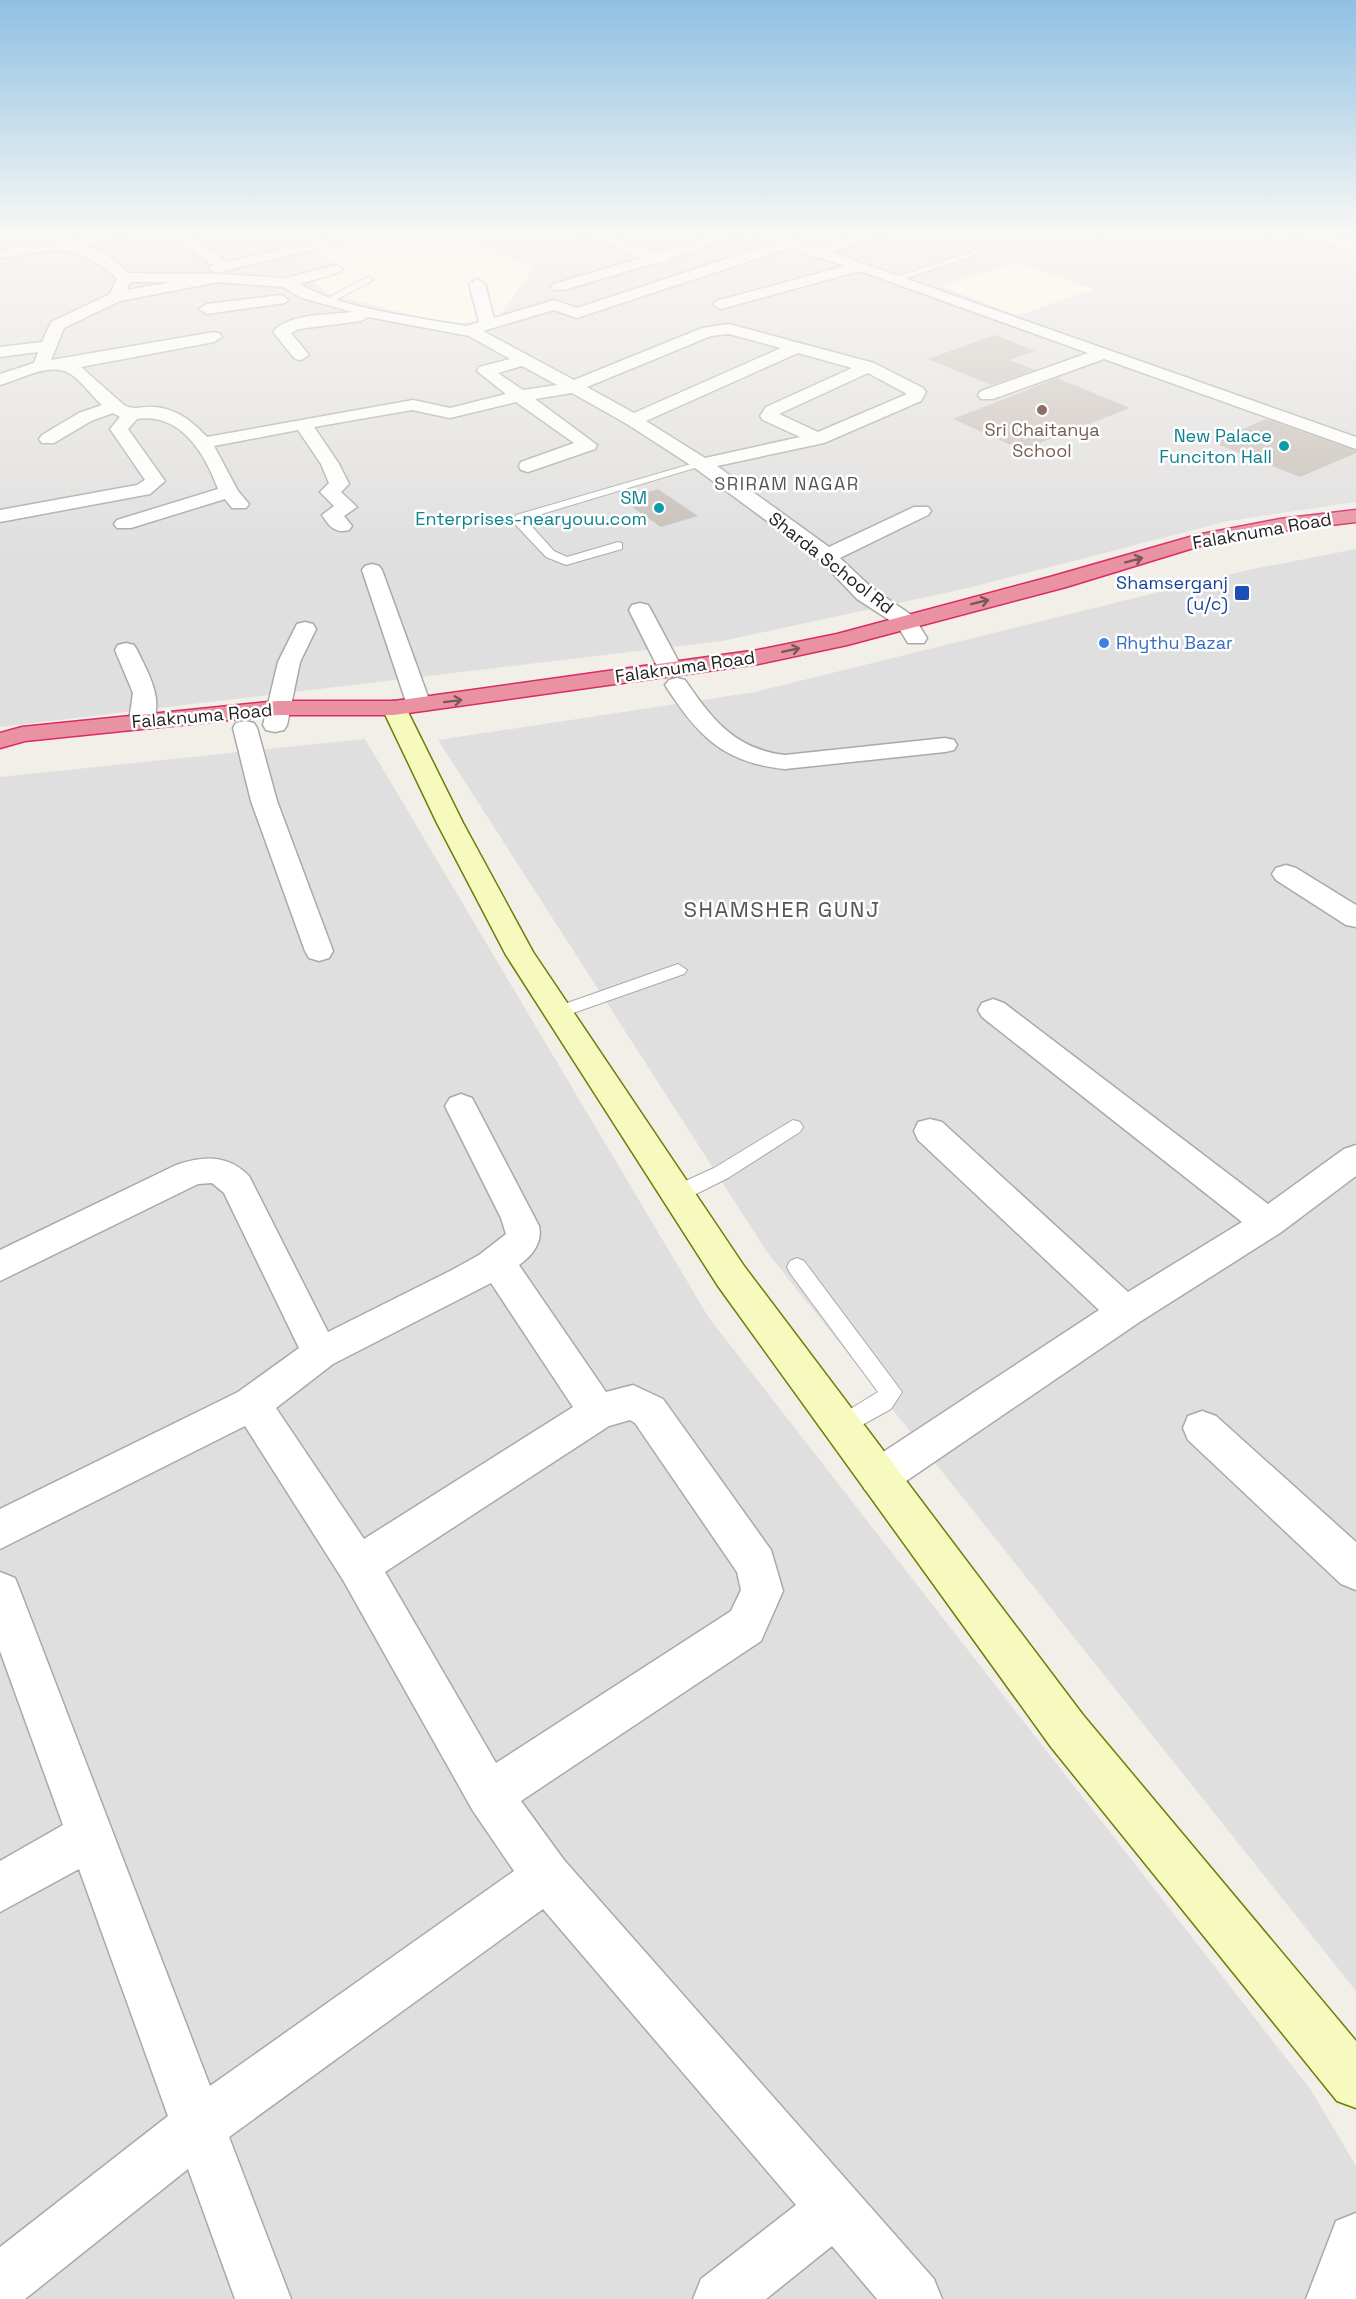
<svg xmlns="http://www.w3.org/2000/svg" width="1356" height="2299" font-family="'Space Grotesk',sans-serif">
<rect width="100%" height="100%" fill="#f2efe9"/>
<!-- residential -->
<path fill="#e0dfdf" d="M1356,234V502L1228,521L968,588L722,641L0,727V235Z
M1356,549V1991L767,1252L438,740L755,692L1248,570Z
M365,739L709,1318L1311,2090L1356,2166V2299H0V777Z"/>
<!-- education -->
<path fill="#ffffe5" d="M393,234L465,236L534,268L492,326L426,319L328,293L303,276L337,266L314,249Z
M1016,262L1094,289L1018,315L1022,317L940,286Z"/>
<!-- building -->
<path fill="#c7bfb8" d="M995,335L1035,351L1010,360L1035,370L991,385L928,359Z
M1057,378L1130,408L1022,450L953,419Z
M1266,419L1356,451V453L1300,477L1212,442Z
M658,489L698,516L661,527L622,500Z"/>
<g fill="none" stroke-linecap="round" stroke-linejoin="round">
<!-- lane casing -->
<g stroke="#a9a9a9" stroke-width="2">
<path id="lane" d="M1092,234H1105L1086,243L1082,240Z
M1001,242L1008,244L898,281L891,279Z
M369,276L373,279L372,281L330,303L322,301Z
M698,462L708,464L525,519L554,551L567,557L618,542L622,543V549L566,565L546,557L513,522L516,515Z
M678,964L687,970L684,974L559,1018L553,1016L550,1012L553,1008Z
M793,1120L800,1122L803,1127L800,1132L728,1178L684,1200L677,1202L670,1200L667,1194L670,1188L714,1168Z
M797,1258L804,1261L902,1392L891,1409L842,1436L834,1433L831,1426L834,1419L878,1392L790,1273L787,1267L790,1261Z"/>
</g>
<!-- street casing -->
<g stroke="#a9a9a9" stroke-width="3">
<path id="street" d="M49,234H65L73,240L98,234H127L85,246L106,254L129,273L218,274L286,278L336,265L343,269L341,272L300,284C342,309 416,317 466,326L479,322L469,284L477,279L485,284L494,318L554,300L577,308L775,243L753,234H776L818,248L860,234H882L833,253L1356,437V449L1104,359L993,399H981L978,395L981,391L1088,353L860,271L721,309L716,307L713,304L716,301L845,266L789,248L583,316L577,318L554,310L483,331L574,380L702,328L729,324L874,363L923,388L926,392L921,401L824,443L717,466L829,547L914,507H928L931,511L928,515L840,558L873,589L913,616L927,638L924,643H908L897,625L857,599L820,560L695,468L627,424L572,393L535,399L597,445L595,449L528,472L521,470L519,466L521,462L574,443L516,402L450,418L412,410L314,427L339,464L349,484L341,492L357,507L344,516L352,526L349,530C335,534 329,526 322,515L334,506L320,492L329,483L321,464L298,430L214,446L238,491L249,504L246,508H232L225,499L131,528H117L114,524L117,520L218,489C205,453 180,412 137,419L128,429L165,481L150,494L0,522V510L137,485L145,480L110,429L120,417L113,413L91,421L54,443H42L39,439L42,435L79,413L102,405C91,396 78,375 64,371C43,365 19,380 0,385V374L34,363L38,352L0,357V347L42,342L51,322L110,294L117,278C71,239 55,251 0,258V250L58,242ZM130,282H172L127,290ZM218,282L283,287L302,298L353,312C330,315 288,313 273,332L295,359L301,360L309,355L291,333L299,329L361,321L368,317L469,336L510,359L479,367L477,371L506,394L450,408L413,400L207,437C192,421 176,408 153,407C142,406 135,411 124,405L81,367L214,342L222,337L220,334L214,332L51,360L64,328L120,301ZM729,334L781,348L634,413L587,387L711,336ZM798,353L852,368L766,407L760,416L763,420L800,437L705,458L646,421ZM522,366L557,385L523,390L498,373ZM868,373L907,394L818,432L779,414Z
M350,234H378L216,273L209,269L212,265L177,240L179,237H189L227,262Z
M584,234H605L656,253L720,234H744L669,259L668,264L655,263L564,290H554L551,287L554,284L641,258Z
M1289,234H1316L1356,244V252Z
M280,295L285,297L288,300L285,303L207,314L199,309L207,304Z
M372,564L379,566L382,570L431,705L427,710H411L407,705L362,570L365,566Z
M640,603L648,605L651,610L683,670L679,675H663L659,670L629,610L632,605Z
M305,622L313,624L316,629L300,662L287,725L284,730L275,732L266,730L263,725L278,662L297,624Z
M126,643L134,645L137,650C148,673 166,702 150,726L141,728L132,726L129,721L133,693L115,650L118,645Z
M677,678L685,680C712,719 734,749 785,755L945,738L954,740L957,745L954,750L945,752L785,769C723,763 697,735 665,685L669,680Z
M245,721L254,723L257,728L277,801L333,951L329,958L319,961L309,958L305,951L251,801L233,728L236,723Z
M1286,865L1296,868L1356,905V927L1346,925L1276,880L1272,874L1276,868Z
M993,999L1004,1003L1268,1204L1344,1149L1356,1145V1176L1280,1233L1138,1323L893,1490L879,1495L865,1490L859,1477L865,1464L1099,1310L918,1140L914,1131L918,1122L930,1119L942,1122L1128,1292L1242,1222L982,1017L978,1010L982,1003Z
M461,1094L472,1098L539,1226C543,1242 532,1256 519,1265L606,1392L633,1385L663,1399L771,1550L783,1591L761,1641L521,1801L564,1860L934,2279L942,2299H877L832,2246L766,2299H693L701,2279L796,2205L543,1909L229,2137L291,2299H235L188,2169L25,2299H0V2247L168,2116L79,1869L0,1912V1861L63,1825L0,1651V1572L15,1578L21,1593L210,2086L514,1871L473,1811L343,1580L245,1426L0,1549V1509L238,1392L299,1348L224,1193L212,1183L198,1184L0,1281V1250L176,1165C203,1156 227,1154 249,1176L328,1332L450,1271L479,1255L506,1234L501,1218L445,1106L450,1098ZM491,1283L573,1407L364,1539L276,1408L333,1364ZM630,1420L635,1423L737,1572L741,1590L731,1611L496,1763L385,1572L609,1426Z
M1202,1411L1216,1416L1356,1542V1590L1341,1584L1188,1440L1183,1428L1188,1416Z
M1356,2213V2299H1306L1336,2221Z"/>
</g>
<!-- secondary casing -->
<g stroke="#707d05" stroke-width="3">
<path id="secondary" d="M394,701L402,703L406,708L463,823L533,952L744,1266L1083,1715L1356,2041V2108L1337,2101L1051,1747L718,1286L506,955L437,823L382,708L386,703Z"/>
</g>
<!-- highway casing -->
<g stroke="#dc2a67" stroke-width="3">
<path id="highway" d="M1356,510V522L1280,531L1200,546L1066,587L847,645L758,664L394,715H278L25,741L0,748V733L22,727L278,701H394L758,650L837,634L1050,577L1197,535L1280,519Z"/>
</g>
<!-- lane -->
<use href="#lane" fill="#fff" fill-rule="evenodd"/>
<!-- street -->
<use href="#street" fill="#fff" fill-rule="evenodd"/>
<!-- secondary -->
<use href="#secondary" fill="#f7fabf" fill-rule="evenodd"/>
<!-- highway -->
<use href="#highway" fill="#e892a2" fill-rule="evenodd"/>
</g>
<!-- one-way arrows -->
<defs><path id="oneway-shaft" d="M-6 0H5M1.5-3L5.5 0L1.5 3" fill="none" stroke-width="1.6" stroke-linecap="round" stroke-linejoin="round" transform="scale(1.5)"/></defs>
<g stroke="#7b545c">
<use href="#oneway-shaft" transform="translate(1134 560) rotate(-15)"/>
<use href="#oneway-shaft" transform="translate(980 602) rotate(-14)"/>
<use href="#oneway-shaft" transform="translate(791 650) rotate(-12)"/>
<use href="#oneway-shaft" transform="translate(453 701) rotate(-7)"/>
</g>
<!-- sky -->
<linearGradient id="sky" x2="0" y2="1"><stop stop-color="#8fc0e4"/><stop offset="0.42" stop-color="#f9f8f5"/><stop offset="1" stop-color="#f9f8f5" stop-opacity="0"/></linearGradient>
<rect width="1356" height="556" fill="url(#sky)"/>
<!-- markers -->
<circle fill="#8d6e63" stroke="#fff" stroke-width="2" cx="1042" cy="410" r="6"/>
<g fill="#0f9aa8" stroke="#fff" stroke-width="2">
<circle cx="1284" cy="446" r="6"/>
<circle cx="659" cy="508" r="6"/>
</g>
<rect fill="#1a4fb4" stroke="#fff" stroke-width="2" x="1234" y="585" width="16" height="16" rx="3"/>
<circle fill="#3f7fe0" stroke="#fff" stroke-width="2" cx="1104" cy="643" r="6"/>
<g text-anchor="middle" stroke-width="5" stroke-linejoin="round" paint-order="stroke">
<!-- far-education labels -->
<g font-size="18" fill="#785e54" stroke="#fff">
<text x="1042" y="436">Sri Chaitanya<tspan x="1042" dy="21">School</tspan></text>
</g>
<!-- far-culture labels -->
<g font-size="18" fill="#0d838f" stroke="#fff" text-anchor="end">
<text x="1272" y="442">New Palace<tspan x="1272" dy="21">Funciton Hall</tspan></text>
<text x="647" y="504">SM<tspan x="647" dy="21">Enterprises-nearyouu.com</tspan></text>
</g>
<!-- far-neighbourhood labels -->
<g font-size="18" letter-spacing="1.5" fill="#555" stroke="#fff">
<text x="787" y="490">SRIRAM NAGAR</text>
</g>
<!-- far-street labels -->
<g font-size="18" fill="#222" stroke="#fff">
<text transform="translate(1262 531) rotate(-10)" y="6">Falaknuma Road</text>
<text transform="translate(831 563) rotate(38)" y="6">Sharda School Rd</text>
<text transform="translate(685 667) rotate(-8)" y="6">Falaknuma Road</text>
<text transform="translate(202 716) rotate(-5)" y="6">Falaknuma Road</text>
</g>
<!-- far-transit labels -->
<g font-size="18" fill="#164399" stroke="#fff" text-anchor="end">
<text x="1228" y="589">Shamserganj<tspan x="1228" dy="21">(u/c)</tspan></text>
</g>
<!-- far-shop labels -->
<g font-size="18" fill="#366cbe" stroke="#fff" text-anchor="start">
<text x="1116" y="649">Rhythu Bazar</text>
</g>
<!-- neighbourhood labels -->
<g font-size="22" letter-spacing="1.5" fill="#555" stroke="#fff">
<text x="782" y="917">SHAMSHER GUNJ</text>
</g>
</g>
</svg>
